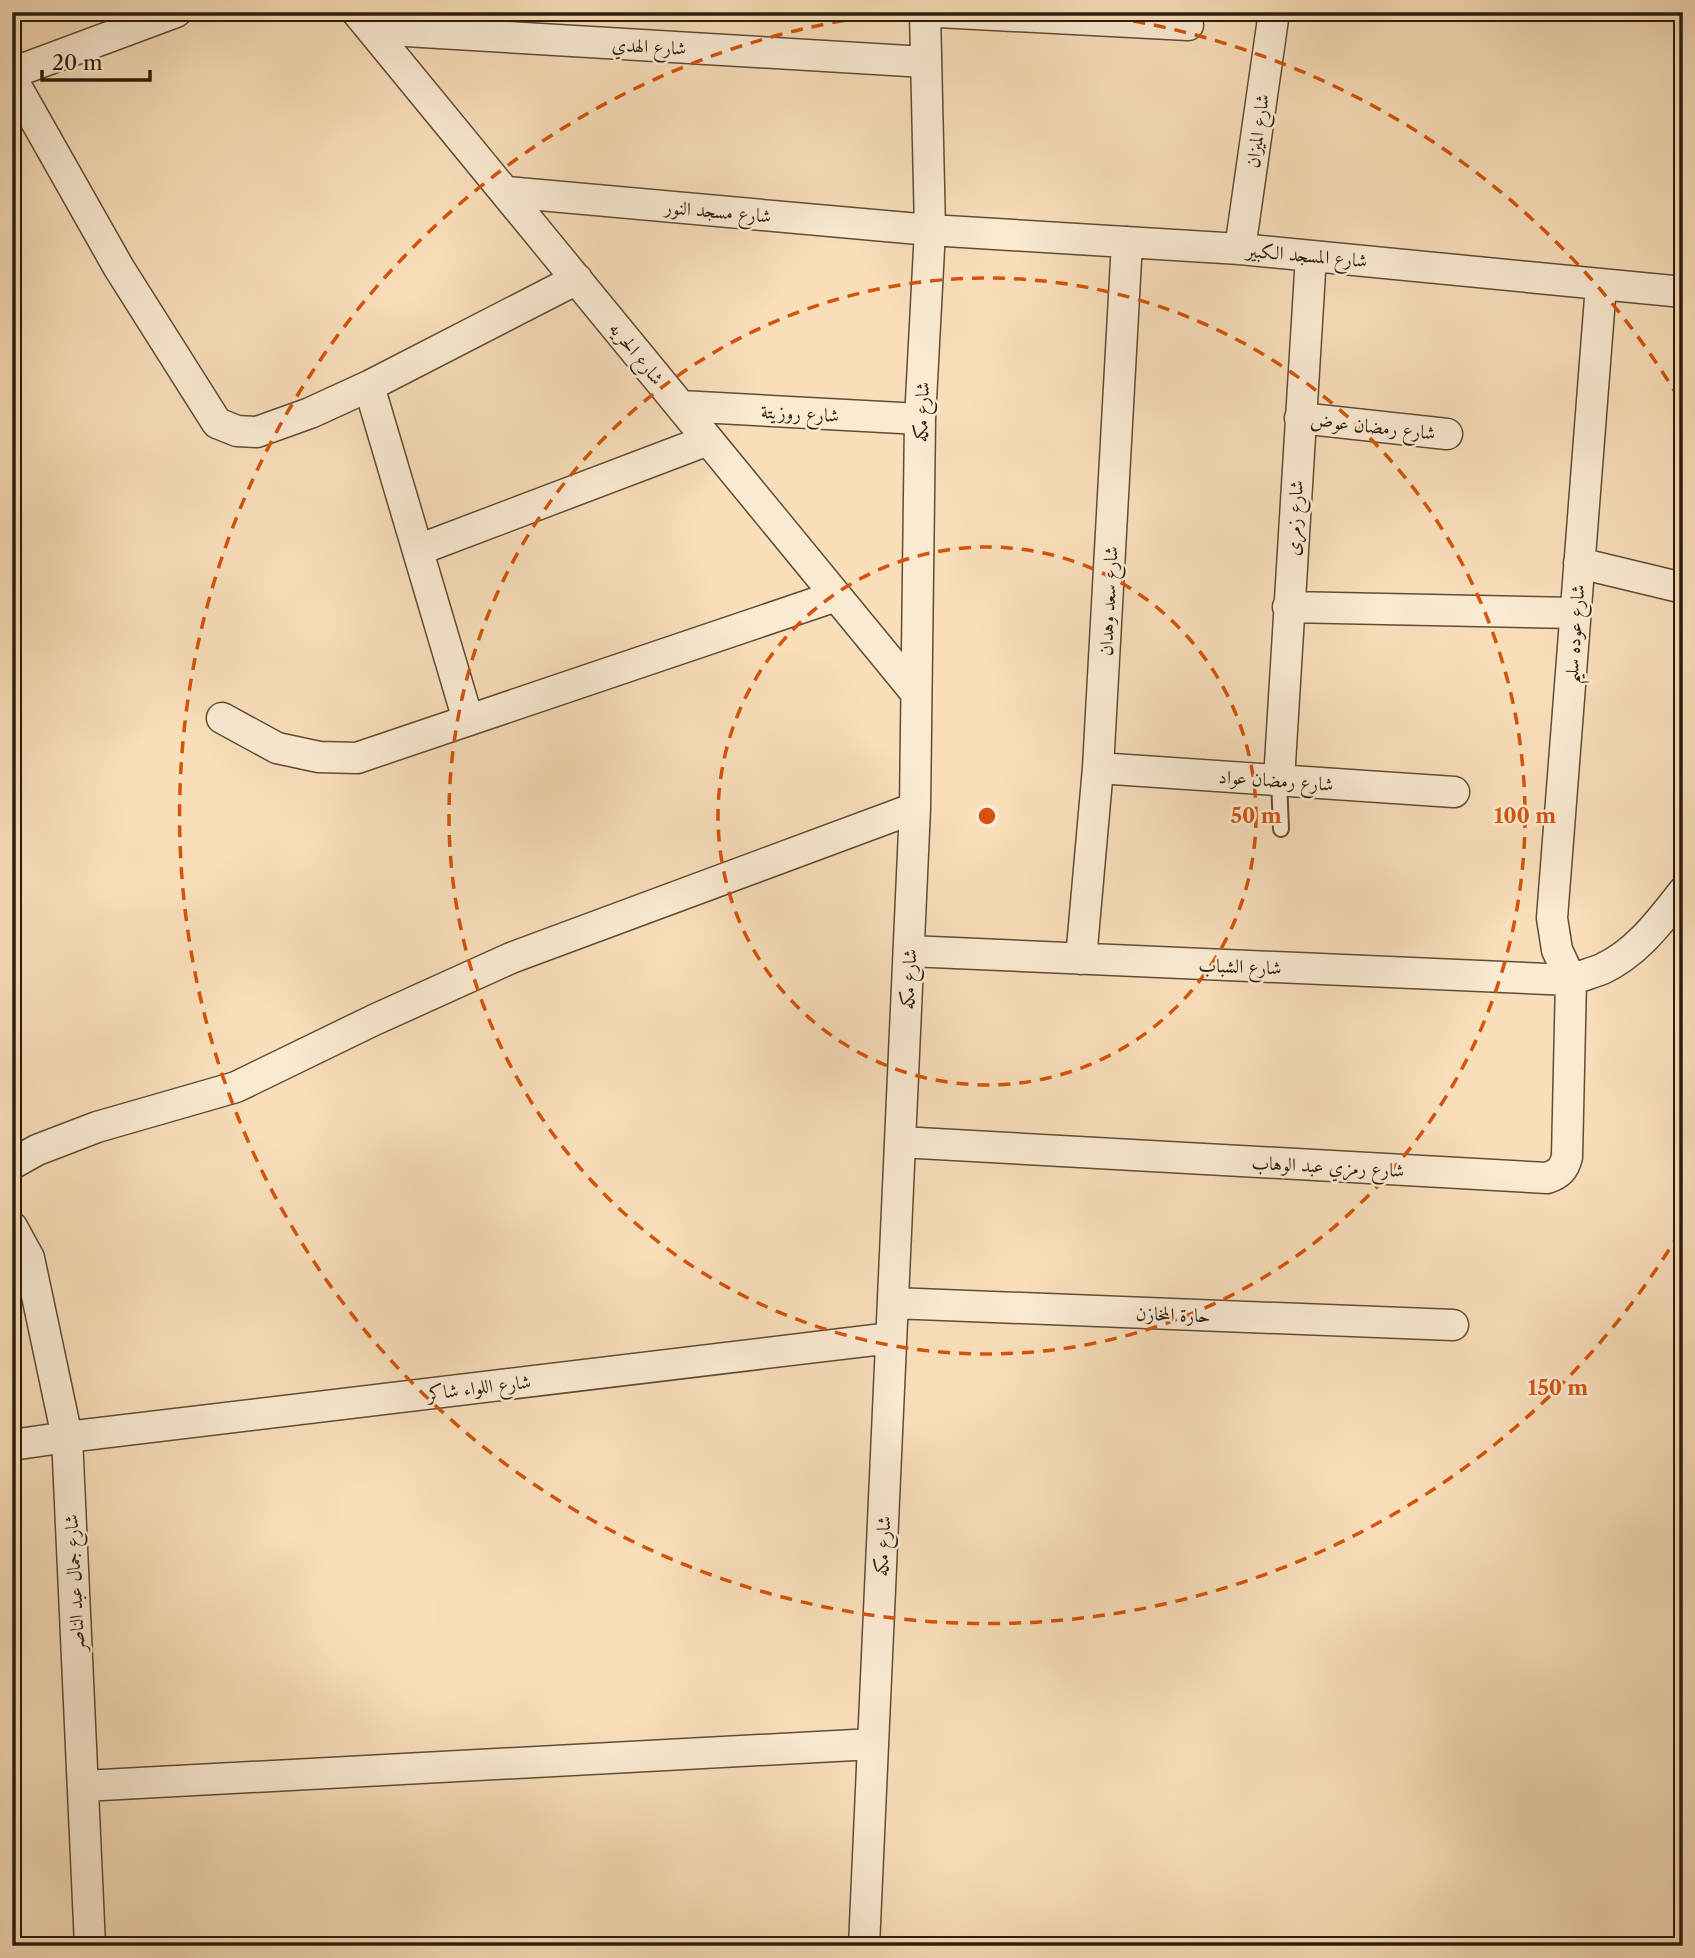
<svg xmlns="http://www.w3.org/2000/svg" width="1695" height="1958" font-family="'Libre Caslon Text',Amiri,serif">
<rect width="100%" height="100%" fill="#f8deb9"/>
<filter id="stains"><feTurbulence type="fractalNoise" baseFrequency=".00286" numOctaves="4"/><feColorMatrix values="0 0 0 0 .2 0 0 0 0 .09 0 0 0 0 .02 0 0 0 .5 -.17"/></filter>
<radialGradient id="worn" r=".72"><stop offset=".6" stop-color="#630" stop-opacity="0"/><stop offset="1" stop-color="#630" stop-opacity=".3"/></radialGradient>
<g fill="none" stroke-linecap="round" stroke-linejoin="round">
<!-- lane casing -->
<g stroke="#5f4c37" stroke-width="18">
<path id="lane" d="M1279,780L1281,829"/>
</g>
<!-- street casing -->
<g stroke="#5f4c37" stroke-width="33">
<path id="street" d="M357,12L916,693
M938,12L1188,25
M374,16L372,29L925,62
M12,73L176,12
M12,79L119,268L217,423L237,431L257,432L310,413L369,386L577,279
M506,192L930,230L1240,249L1683,292
M1240,249L1274,12
M369,386L468,720
M681,406L920,419
M1300,418L1447,434
M418,550L708,440
M1579,563L1683,588
M1288,607L1575,613
M222,718L277,748L319,757L357,758L836,596
M1098,768L1454,792
M1279,780L1311,256
M909,951L1571,980C1581,976 1592,973 1602,969C1637,953 1660,921 1683,892
M1081,959L1098,768L1127,242
M900,1142L1547,1178C1559,1174 1564,1169 1567,1157L1571,980L1557,950L1552,918L1601,285
M12,1164L37,1150L97,1127L236,1087L374,1020L511,958L915,808
M12,1227L29,1258L67,1437L90,1946
M893,1303L1453,1325
M12,1445L67,1437L891,1338
M83,1786L873,1744
M864,1946L915,808L920,419L930,230L925,12"/>
</g>
<!-- lane -->
<use href="#lane" stroke="#faead2" stroke-width="14"/>
<!-- street -->
<use href="#street" stroke="#faead2" stroke-width="30"/>
</g>
<!-- distance rings -->
<g fill="none" stroke="#d5530c" stroke-width="3.5" stroke-dasharray="12 9">
<circle cx="987" cy="816" r="269"/>
<circle cx="987" cy="816" r="538"/>
<path d="M1680 1232A808 808 0 1 1 903 12M1071 12A808 808 0 0 1 1680 400"/>
</g>
<g text-anchor="middle" stroke-width="5" stroke-linejoin="round" paint-order="stroke">
<!-- street labels -->
<g font-size="19" fill="#2c1c0c" stroke="#faead2">
<text transform="translate(649 46) rotate(3)" y="7">شارع الهدي</text>
<text transform="translate(1257 131) rotate(-82)" y="7">شارع الميزان</text>
<text transform="translate(718 211) rotate(5)" y="7">شارع مسجد النور</text>
<text transform="translate(1307 255) rotate(5)" y="7">شارع المسجد الكبير</text>
<text transform="translate(637 353) rotate(51)" y="7">شارع الحريه</text>
<text transform="translate(921 412) rotate(-88)" y="7">شارع مكه</text>
<text transform="translate(800 413) rotate(3)" y="7">شارع روزيتة</text>
<text transform="translate(1373 426) rotate(6)" y="7">شارع رمضان عوض</text>
<text transform="translate(1294 518) rotate(-87)" y="7">شارع زمرى</text>
<text transform="translate(1108 601) rotate(-87)" y="7">شارع سعد وهدان</text>
<text transform="translate(1574 634) rotate(-86)" y="7">شارع عوده سليم</text>
<text transform="translate(1276 780) rotate(4)" y="7">شارع رمضان عواد</text>
<text transform="translate(1240 966) rotate(2)" y="7">شارع الشباب</text>
<text transform="translate(908 979) rotate(-87)" y="7">شارع مكه</text>
<text transform="translate(1328 1166) rotate(3)" y="7">شارع رمزي عبد الوهاب</text>
<text transform="translate(1173 1314) rotate(2)" y="7">حارة المخازن</text>
<text transform="translate(479 1387) rotate(-7)" y="7">شارع اللواء شاكر</text>
<text transform="translate(882 1546) rotate(-87)" y="7">شارع مكه</text>
<text transform="translate(74 1583) rotate(-93)" y="7">شارع جمال عبد الناصر</text>
</g>
</g>
<circle cx="987" cy="816" r="10" fill="#d5530c" stroke="#faead2" stroke-width="3.5"/>
<g font-size="21" text-anchor="middle" font-weight="bold" fill="#d5530c" stroke="#faead2" stroke-width="5" stroke-linejoin="round" paint-order="stroke">
<text x="1256" y="823">50 m</text>
<text x="1525" y="823">100 m</text>
<text x="1558" y="1395">150 m</text>
</g>
<!-- margin -->
<rect width="1695" height="1958" fill="none" stroke="#f8deb9" stroke-width="42"/>
<rect x="14" y="14" width="1667" height="1930" fill="none" stroke="#2c1c0c" stroke-width="3.5"/>
<rect x="21" y="21" width="1653" height="1916" fill="none" stroke="#2c1c0c" stroke-width="2"/>
<!-- scale -->
<path d="M42 70v10h108v-10" fill="none" stroke="#2c1c0c" stroke-width="3.5"/>
<text x="52" y="70" font-size="21" fill="#2c1c0c" stroke="#faead2" stroke-width="5" paint-order="stroke">20 m</text>
<rect width="100%" height="100%" filter="url(#stains)"/>
<rect width="100%" height="100%" fill="url(#worn)"/>
</svg>
